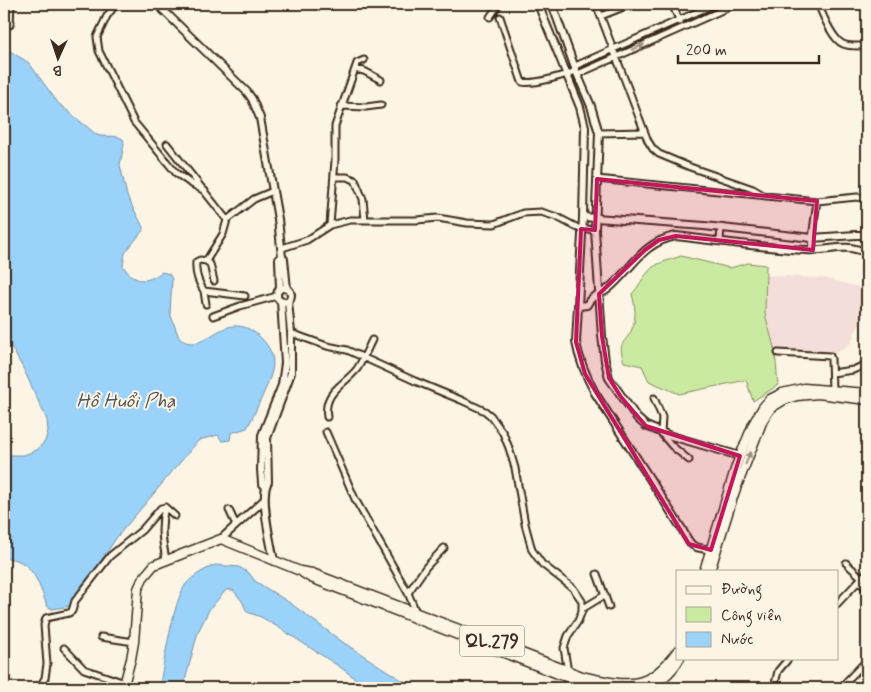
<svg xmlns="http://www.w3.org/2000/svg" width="871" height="692" font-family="Mynerve,sans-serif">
<rect width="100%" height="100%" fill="#fcf5e5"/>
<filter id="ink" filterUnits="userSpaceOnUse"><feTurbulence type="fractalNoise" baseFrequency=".02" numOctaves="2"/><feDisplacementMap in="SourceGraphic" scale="10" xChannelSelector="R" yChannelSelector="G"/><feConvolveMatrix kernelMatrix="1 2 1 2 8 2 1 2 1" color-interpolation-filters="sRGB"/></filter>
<g filter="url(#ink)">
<!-- built -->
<path fill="#f4ded9" d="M765,275L824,278L859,287L867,297V313L855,332L851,343L837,353L775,351L765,314Z"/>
<!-- green -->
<path fill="#cbeaa1" stroke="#838a60" d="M681,256L730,268L748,263L766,265L765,314L775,351L778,385L753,401L746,380L679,394L649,381L642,366L624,362C617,340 625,345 632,329C637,317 635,306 632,294C639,287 642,278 649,271C656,262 671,260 681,256Z"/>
<!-- water -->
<path fill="#9bd2fa" stroke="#758fa2" d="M4,43L10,51L29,63L58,103L97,135C106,138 114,134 123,139L124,144L120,165L127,196L144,229L125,253L123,266C135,283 145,284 162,272L169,274L172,279L170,313L179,338C199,354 214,327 234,326C245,325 254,331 261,338C281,358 272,374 262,397C257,407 253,418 247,428L231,433L230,440L222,441L218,435L199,440L117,537L71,606L52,609L47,606C39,584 32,558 4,558V455H24L37,450L45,441L48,431L47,420L24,370L4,334Z
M215,565L239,567L249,573L255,581L290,603L344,643L414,688H368L340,667L281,629L261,617L247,612L242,601L233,590H226L209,610L198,632L183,688H159C164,665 173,600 186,584C194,575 204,570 215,565Z"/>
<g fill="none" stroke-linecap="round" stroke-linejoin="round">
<!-- minor casing -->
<g stroke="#3b2a1e" stroke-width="9">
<path id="minor" d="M116,4L107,16L97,37L99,51L134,122L176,173L190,183L205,191
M596,4L648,141L653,149L659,154L690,167L753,189L763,195
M672,4L680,22
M818,4C823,15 832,39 843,44C850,47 860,46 867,46
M601,16L631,4
M490,17L499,4
M500,17L522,82C534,85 565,75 576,71
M10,25L11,4
M575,66L715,4
M355,69L364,71L381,80
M578,74L736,4
M341,106L366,107L381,105
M599,133L644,132
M167,144L227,220
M334,177H347L355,180L363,199L365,220
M597,179L817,201L857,197L867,199
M330,225L335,160V126L357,63L364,60
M720,241L721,228
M282,248L307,240L330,225L350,220H417L438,218L467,223L494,224L523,213L541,212L557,217L578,228L595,230
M813,250L812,238L817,201
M206,261L223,234L227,220L254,199L273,191
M206,261L200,260L196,262C195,272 198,282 204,291L245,296
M206,261L210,264L214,281
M204,291L206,304
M213,316L240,306L277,296
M291,333L327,346L347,350L415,381L461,400L485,411L491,416L503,433L509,448L515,468L525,524L532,550L542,564L573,588L582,601V611L578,621L568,636L564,648L568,672
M778,353L830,356L831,359L832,390
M832,373L853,370L867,364
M654,398L662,417L661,433L672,446L689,460
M327,417C323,392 343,386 357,369C363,360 367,350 372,340
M326,432L355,499L408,593L416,612
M165,507C160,526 162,540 166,559
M165,507L175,516
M229,510L236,525
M846,563L862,578
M597,574L609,607
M860,581L867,591
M408,593L426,567L444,548
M837,604L867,572
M582,609L605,595
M101,637L134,642
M64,648L84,669L125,683
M848,681L855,688
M39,688L45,678L47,664L44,625L46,618L69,613L72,611L75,601L110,556L142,530L161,508L165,507
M774,688L778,671L789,658
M840,688L867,660"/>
</g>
<!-- tertiary casing -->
<g stroke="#3b2a1e" stroke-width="10">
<path id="tertiary" d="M157,4L247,92L252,99L260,118L278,219L282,257L284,259L287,289
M538,4L580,107L585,127L583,217L576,342C579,360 586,376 595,393L682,529C692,549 692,547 714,550
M552,4L576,71L591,106L599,133L595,230L602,336L605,361L609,378L637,418L646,426L668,435L740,456
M583,217L704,226L812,238L856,235H861L867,238
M277 295a7 7 0 1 1 14 0a7 7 0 1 1-14 0Z
M280,289L279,259L282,257
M579,306L587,305C591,295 600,295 608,289C632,269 642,242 676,236C719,241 763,248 807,250C830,252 843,242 867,253
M265,486L262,483L261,470L262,435L282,385L285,363L281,301
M221,539L264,500
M274,561C271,544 259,496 268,482L267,438L291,373V333L288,301"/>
</g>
<!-- trunk casing -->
<g stroke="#3b2a1e" stroke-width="11">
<path id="trunk" d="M704,571L736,466L753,424L763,407L770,399L782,393L804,388L867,393
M710,571L734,494L763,420L771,408L784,400L797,396L818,394L867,400
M303,573L311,578L558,674L577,681L610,688
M123,688L131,659L134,642L138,589L143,578L154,565L221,539L300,571L312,573L582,676C627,686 648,692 677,651
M643,688C660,682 671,674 680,658"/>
</g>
<!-- minor -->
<use href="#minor" stroke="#fcf5e5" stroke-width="5"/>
<!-- tertiary -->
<use href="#tertiary" stroke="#fcf5e5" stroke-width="6"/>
<!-- trunk -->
<use href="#trunk" stroke="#fcf5e5" stroke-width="8"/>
</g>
<!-- one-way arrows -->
<defs><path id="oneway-solid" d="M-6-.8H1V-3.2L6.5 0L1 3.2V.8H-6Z" transform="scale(1.25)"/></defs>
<g fill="#9c9082">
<use href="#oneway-solid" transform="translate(638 47) rotate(-24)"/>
<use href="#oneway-solid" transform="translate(748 458) rotate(-69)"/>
</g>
</g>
<!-- marked area -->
<path fill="#c2185b" fill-opacity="0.2" stroke="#c2185b" stroke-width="4" stroke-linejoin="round" d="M597,179L817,201L813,250L676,236L659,240L645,250L599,294L602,336L609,378L621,397L646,426L740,456L711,550L689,544L585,374L576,342L581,229L595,230Z"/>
<g text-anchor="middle" stroke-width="4" stroke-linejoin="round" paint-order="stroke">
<!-- shield labels -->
<rect fill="#fcf5e5" stroke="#75675a" stroke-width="1" x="459.5" y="625.5" width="65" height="31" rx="4"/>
<g font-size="18" font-weight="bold" fill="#3b2a1e">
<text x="492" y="647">QL.279</text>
</g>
<!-- water labels -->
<g font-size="20" font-style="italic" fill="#535455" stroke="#fcf5e5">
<text x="126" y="407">Hồ Huổi Phạ</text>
</g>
</g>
<!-- margin -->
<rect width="871" height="692" fill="none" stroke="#fcf5e5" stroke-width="20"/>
<rect x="10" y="10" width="851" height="672" fill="none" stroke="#3b2a1e" stroke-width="2" filter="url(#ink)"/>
<!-- legend -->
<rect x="676" y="570" width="162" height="90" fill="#fcf5e5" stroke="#afa495"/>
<rect x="686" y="586" width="25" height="8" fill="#fcf5e5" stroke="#afa495"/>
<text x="721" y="594" font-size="15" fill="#3b2a1e">Đường</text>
<rect x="686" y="607" width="25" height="15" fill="#cbeaa1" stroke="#afa495"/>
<text x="721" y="620" font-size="15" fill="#3b2a1e">Công viên</text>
<rect x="686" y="632" width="25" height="15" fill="#9bd2fa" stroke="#afa495"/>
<text x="721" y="644" font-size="15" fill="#3b2a1e">Nước</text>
<!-- north arrow -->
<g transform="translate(58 58) rotate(183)" stroke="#fcf5e5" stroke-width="4" paint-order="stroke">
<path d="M0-4L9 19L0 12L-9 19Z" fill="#3b2a1e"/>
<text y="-8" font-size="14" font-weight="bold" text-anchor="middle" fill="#3b2a1e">B</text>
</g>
<!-- scale -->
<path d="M678 55v8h141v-8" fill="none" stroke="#3b2a1e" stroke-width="2.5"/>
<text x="686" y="55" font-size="15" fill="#3b2a1e" stroke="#fcf5e5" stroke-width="4" paint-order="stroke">200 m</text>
</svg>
